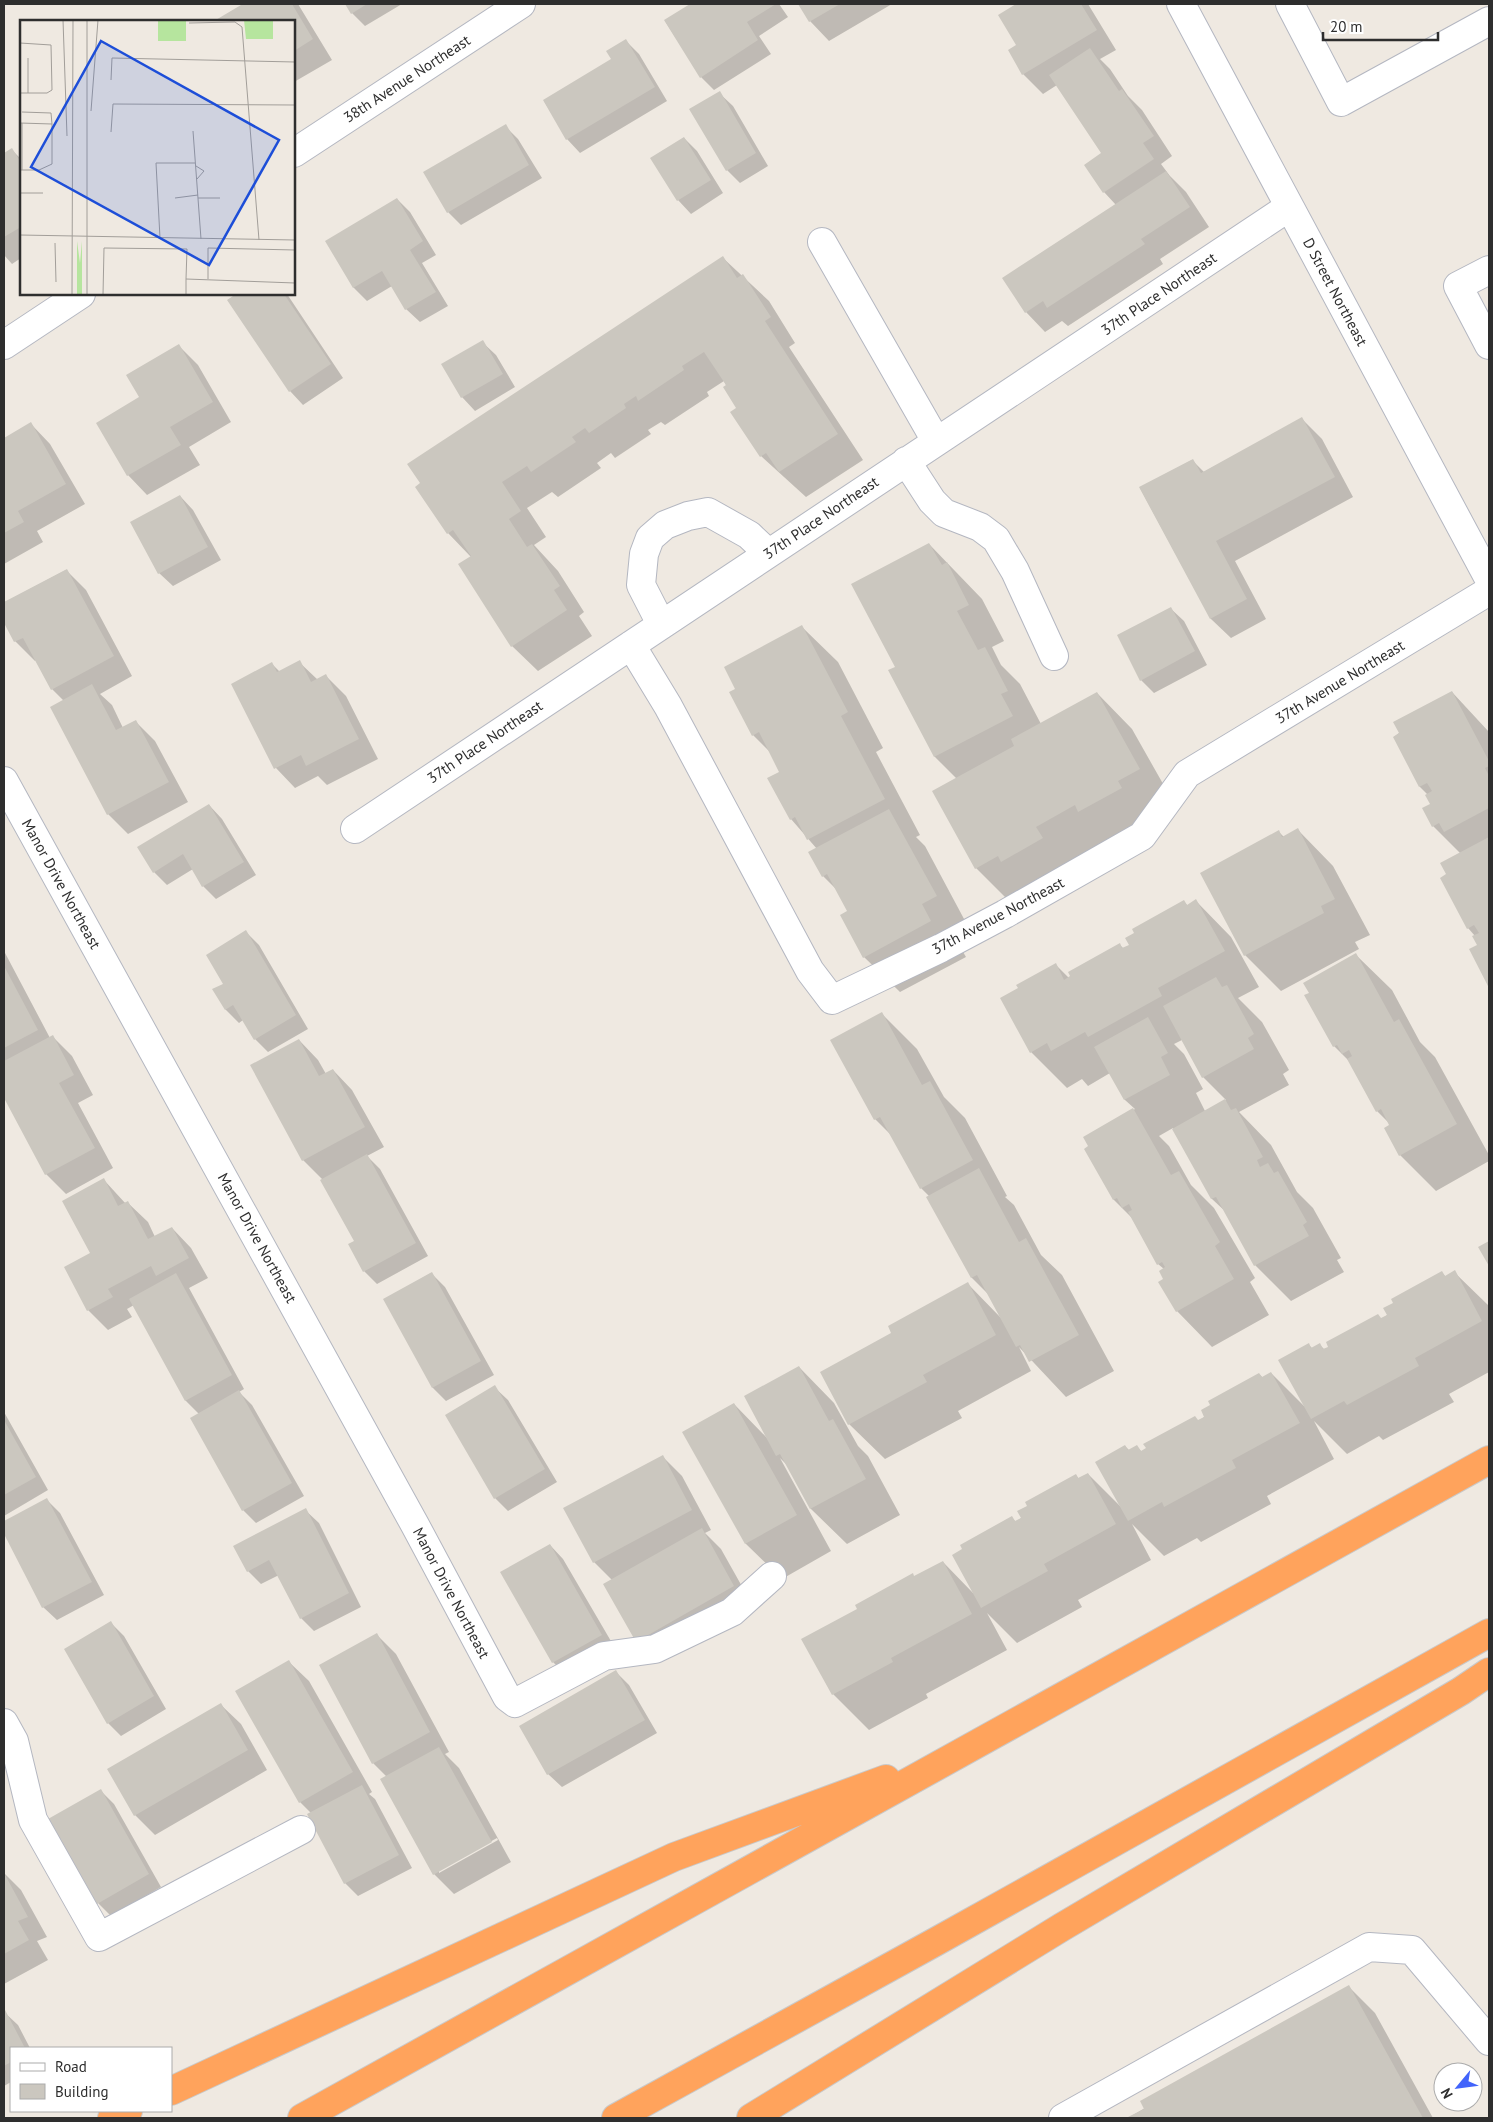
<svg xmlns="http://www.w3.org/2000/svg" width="1493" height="2122" font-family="'PT Sans',sans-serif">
<rect width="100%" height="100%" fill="#efe9e1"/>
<!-- shadow -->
<path fill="#0003" fill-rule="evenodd" d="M241,4H298L332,60L294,82V21H216L242,5Z
M347,4H402L365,26L352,13Z
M692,4H779L788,17L759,36L771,54L714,90L701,77L665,21Z
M799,4H892L829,41L810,21Z
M1019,4H1088L1116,50L1100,59L1110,69L1128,96L1142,110L1172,156L1161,164L1170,176L1186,192L1209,227L1160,259L1163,264L1068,326L1062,321L1045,332L1026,312L1116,205L1104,192L1085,165L1103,153L1057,85L1043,94L1023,74L1018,45L1000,16Z
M626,41L639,54L667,101L580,153L567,139L544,101L613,60Z
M719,93L733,106L768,166L740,183L727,170Z
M505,126L518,139L542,178L461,225L448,212Z
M684,138L697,151L723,193L691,214L678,200L652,158Z
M12,150L21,159V258L12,264L4,255V154Z
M397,199L410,212L436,255L422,263L448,306L420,322L406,309L392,286L367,301L354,288L327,241Z
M723,258L769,301L795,343L789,347L863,460L806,497L761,456L724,381L707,392L709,396L665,425L661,422L648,430L651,434L615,458L611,453L597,463L601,468L558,497L552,492L527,508L546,537L534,545L558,571L584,612L579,616L592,636L538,671L512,646L471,557L448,533Z
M238,294H287L343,378L303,405L290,391L228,300Z
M482,342L496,355L515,387L475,411L462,397Z
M179,346L198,365L231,422L189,447L200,465L147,495L128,475L141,398Z
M1302,419L1322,439L1353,497L1235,561L1266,619L1231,638L1211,619L1140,488L1192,460L1204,472Z
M31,424L50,444L85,504L37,531L43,542L4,564V440Z
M180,496L193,510L221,560L173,586L159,573L132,522Z
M929,544L982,599L1004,641L992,647L1001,665L1020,684L1041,724L1097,693L1132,729L1175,805L1012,904L976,868L934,792L957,779L935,757L890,671L896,668Z
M66,570L86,590L132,676L100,694L112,705L123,728L135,721L155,741L188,802L128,834L108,814L64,701L52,689L36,660L35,661L15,641L4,620V603Z
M1170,608L1184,621L1207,665L1154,693L1141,680Z
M802,627L838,662L883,748L876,752L920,835L916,837L925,846L971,932L956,940L966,957L900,992L864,957L849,911L837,890L823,876L817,849L791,819L769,778L781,772L771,753L753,735L737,689Z
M299,662L318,680L326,676L346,696L378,759L327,785L318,776L295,788L276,768L272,664L280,672Z
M1452,692L1489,732V985L1471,950L1479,946L1475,936L1468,928L1448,875L1461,854L1433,826L1432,804L1428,795L1420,787L1394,737Z
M209,805L222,819L256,875L216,899L203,886L193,869L167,885L154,872Z
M1298,830L1333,866L1370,935L1355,942L1359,949L1281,991L1245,955L1279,832L1284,837Z
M1196,901L1231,937L1259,987L1238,998L1262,1022L1289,1070L1283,1074L1289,1085L1239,1112L1271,1145L1297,1192L1313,1208L1341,1258L1337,1260L1344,1272L1291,1301L1255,1265L1227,1213L1212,1199L1173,1128L1159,1136L1169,1146L1191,1185L1214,1208L1255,1278L1250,1282L1269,1315L1212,1347L1177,1311L1165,1280L1164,1269L1158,1264L1132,1218L1114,1200L1085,1149L1090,1147L1085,1137L1135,1109L1125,1100L1110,1073L1088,1086L1082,1079L1067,1088L1031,1052L1055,964L1069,978L1120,945L1124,949L1130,945L1184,902L1188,906ZM1182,1040L1203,1077L1226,1100L1205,1111L1196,1093L1203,1089L1184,1054L1174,1044Z
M246,932L259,945L308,1029L268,1052L255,1039L243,1020L239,1023L226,1010L214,990L224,984Z
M4,951L50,1038L53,1037L72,1056L93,1095L78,1103L113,1168L66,1194L46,1174L4,1096Z
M1356,955L1392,990L1420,1042L1435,1057L1489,1155V1161L1436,1191L1400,1155L1391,1125L1377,1111L1350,1062L1334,1046Z
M882,1014L917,1049L944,1097L965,1118L1007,1196L1005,1197L1014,1205L1041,1255L1062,1275L1114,1371L1066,1397L1019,1347L1031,1371L958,1411L962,1418L885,1459L849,1424L893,1333L968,1284L1001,1318L991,1297L972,1278L930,1197L921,1188L893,1137L875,1119L832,1041Z
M299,1040L318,1060L326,1074L333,1070L352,1090L384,1147L367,1156L380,1169L428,1256L377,1284L364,1271L356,1242L323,1180L303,1160Z
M104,1180L126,1204L128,1203L148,1222L155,1237L172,1228L191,1248L208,1278L189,1288L244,1389L239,1392L252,1405L304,1496L256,1523L243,1510L199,1414L186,1401L134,1305L127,1309L132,1317L108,1330L88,1310L92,1254Z
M1454,1272L1489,1306V1372L1449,1394L1454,1402L1383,1440L1379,1436L1347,1454L1314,1421L1334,1459L1267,1496L1271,1504L1201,1542L1197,1538L1164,1556L1132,1524L1151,1560L1078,1600L1082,1607L1017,1643L987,1613L1007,1650L926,1694L928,1698L869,1730L833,1694L803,1640L943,1562L973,1593L1012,1518L1016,1522L1076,1475L1079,1479L1088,1474L1120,1506L1125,1446L1130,1451L1137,1447L1142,1452L1199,1421L1259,1374L1263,1378L1271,1373L1304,1406L1308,1344L1313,1349L1320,1345L1325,1350L1382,1319L1442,1273L1446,1277Z
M431,1273L445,1287L494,1375L446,1401L433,1388L385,1300Z
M799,1367L834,1403L858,1446L868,1456L900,1515L847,1544L811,1509L788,1466L780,1458L831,1551L782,1579L746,1544L684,1432L734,1404L767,1438Z
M494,1387L508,1400L557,1482L508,1511L495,1498Z
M4,1412L48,1490L4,1516Z
M662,1456L682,1476L711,1530L705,1533L721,1549L753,1606L657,1661L612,1580L594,1562Z
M47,1500L60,1513L104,1595L57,1620L43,1607L4,1532V1523Z
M305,1510L319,1523L361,1607L314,1631L301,1618L279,1575L261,1584L248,1571Z
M550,1545L563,1559L615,1648L567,1676L553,1662L502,1572Z
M111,1623L124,1636L166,1709L121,1736L108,1723Z
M377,1635L396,1654L449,1752L445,1754L459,1768L511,1862L454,1894L434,1874L387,1777L373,1763ZM497,1838L498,1840L439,1873V1870Z
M289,1662L309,1681L372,1792L369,1794L375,1799L412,1868L358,1896L345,1883L311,1813L300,1802Z
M616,1672L629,1685L657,1733L562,1787L548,1774L521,1726Z
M221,1705L241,1724L267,1770L155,1835L135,1815Z
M101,1791L114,1804L161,1887L111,1916L98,1903Z
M4,1873L21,1890L47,1937L37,1941L48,1960L4,1984Z
M1349,1987L1375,2013L1433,2118H1128Z
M4,2012L18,2025L30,2048H11V2082L4,2086Z"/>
<!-- building -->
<path fill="#cbc7bf" d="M240,4H292L313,39L294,51V21H214L241,5Z
M345,4H367L351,14Z
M690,4H776L747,22L758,40L700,78L664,20Z
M798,4H840L809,22Z
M1016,4H1081L1097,30L1022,75L1008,50L1016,45L998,15Z
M626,39L655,87L566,140L543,100L611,59L606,51Z
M1090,48L1119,91L1122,89L1154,136L1143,143L1154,159L1103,193L1084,165L1101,153L1049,75Z
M720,91L756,153L726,171L689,109Z
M506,124L529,165L447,213L423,172Z
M684,137L711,180L677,201L650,158Z
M12,148L20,161L21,160V227L4,237V153Z
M1166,171L1190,207L1141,239L1145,244L1047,308L1043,301L1025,313L1002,278Z
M397,198L423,241L410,250L436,292L405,310L382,271L353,288L325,241Z
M723,256L737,278L743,274L771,317L765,321L838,434L779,472L766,453L760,457L730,412L736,408L723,387L726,385L704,352L682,366L684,370L638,401L636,396L624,404L626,408L589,433L585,428L572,437L576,442L531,472L527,466L502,482L521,511L509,519L527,547L532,544L560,586L554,590L567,610L511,647L458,564L471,556L453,530L447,534L415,487L420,483L407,464Z
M236,294H284L331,364L289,392L227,300Z
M483,340L503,374L461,398L441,364Z
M179,344L213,402L170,427L181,445L127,476L96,423L139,397L126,375Z
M1302,417L1335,477L1216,541L1247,599L1210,619L1139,487L1193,459L1201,473Z
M31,422L66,484L18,511L24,522L4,533V438Z
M180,495L208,547L158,574L130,522Z
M929,543L942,565L947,562L969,605L957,611L978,650L985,647L1008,691L1001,694L1013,716L934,757L888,670L895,667L851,584Z
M67,569L114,656L51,690L23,638L14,642L4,623V602Z
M1171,607L1195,651L1140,681L1117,635Z
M802,625L848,712L841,716L885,799L807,840L795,817L790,820L767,778L779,772L759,732L752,736L729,692L735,689L724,667Z
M300,660L311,682L326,674L359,739L306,766L301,755L274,769L231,684L272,662L277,672Z
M92,684L116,730L136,720L169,782L107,815L50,707Z
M1452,691L1489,761V766L1485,768L1489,776V808L1444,832L1439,823L1432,827L1422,808L1430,804L1425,795L1432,791L1427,783L1419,787L1393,737L1399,733L1393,722Z
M1097,692L1140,769L1118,781L1122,788L1078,812L1075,805L1036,827L1043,838L1001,862L998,856L975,869L932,791L1014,746L1011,739Z
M209,804L244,862L202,887L183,854L153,873L137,847Z
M889,809L937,896L922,904L931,921L863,958L840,915L847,911L827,874L822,877L808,852Z
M1298,828L1335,899L1321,906L1324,913L1244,956L1200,873L1279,830L1282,837Z
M1489,837V988L1469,949L1477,945L1472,936L1479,933L1474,925L1467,929L1440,878L1446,874L1440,863Z
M1196,899L1225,951L1158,988L1162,996L1088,1037L1085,1032L1051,1051L1047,1043L1030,1053L1000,998L1018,988L1016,985L1056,963L1064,980L1070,976L1068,972L1120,943L1122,948L1129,945L1125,938L1134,933L1132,929L1184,900L1187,905Z
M246,930L296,1015L254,1040L233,1005L225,1010L212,989L223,984L206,955Z
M1356,953L1394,1022L1399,1019L1457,1124L1399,1156L1384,1128L1389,1125L1381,1109L1376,1112L1347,1059L1352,1056L1349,1050L1342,1054L1337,1045L1333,1047L1304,995L1309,993L1303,983Z
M4,966L38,1030L4,1048Z
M1216,977L1222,987L1227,985L1254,1034L1248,1038L1254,1049L1202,1078L1163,1006Z
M882,1012L922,1085L930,1081L973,1160L920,1189L880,1117L874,1120L830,1040Z
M1148,1017L1168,1053L1161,1057L1170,1075L1124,1100L1094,1047Z
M53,1035L74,1075L59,1083L95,1148L45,1175L4,1098V1061Z
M299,1039L319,1076L333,1069L365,1127L302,1161L250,1065Z
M1225,1099L1231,1110L1236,1108L1263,1157L1257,1160L1260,1167L1268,1163L1274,1173L1278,1171L1307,1222L1303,1225L1309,1236L1254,1266L1216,1197L1211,1199L1172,1129Z
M1133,1108L1171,1175L1179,1171L1220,1242L1215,1246L1234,1279L1176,1312L1158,1282L1163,1279L1159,1271L1165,1267L1162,1262L1157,1265L1128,1212L1132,1210L1129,1204L1122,1208L1117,1198L1113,1200L1084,1149L1088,1146L1083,1137Z
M367,1154L416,1243L363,1272L348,1244L354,1241L320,1180Z
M979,1168L1019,1242L1026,1238L1079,1335L1029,1362L1020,1345L1016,1347L977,1275L971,1278L926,1197Z
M104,1178L118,1206L128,1201L148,1239L172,1227L189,1258L156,1276L151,1266L108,1289L113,1297L87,1311L64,1267L90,1253L62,1201Z
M1489,1241V1266L1478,1247Z
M1455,1270L1482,1321L1415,1358L1419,1366L1347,1405L1344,1401L1311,1419L1278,1360L1309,1343L1311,1348L1320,1343L1323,1349L1328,1347L1326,1342L1378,1314L1381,1318L1387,1315L1383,1308L1393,1303L1391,1299L1442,1271L1445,1276Z
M432,1272L481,1361L432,1388L383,1299Z
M176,1273L232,1375L185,1401L129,1299Z
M968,1282L996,1335L923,1375L927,1382L848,1425L820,1372L891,1333L888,1326Z
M799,1366L829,1421L833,1419L866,1479L810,1509L780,1454L776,1456L744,1396Z
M1271,1372L1300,1423L1232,1460L1236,1468L1164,1507L1162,1502L1128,1521L1095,1462L1125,1445L1128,1450L1137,1445L1141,1451L1146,1448L1143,1444L1195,1416L1198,1420L1204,1417L1201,1410L1210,1405L1208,1401L1259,1373L1262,1377Z
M495,1385L545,1469L494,1499L445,1415Z
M239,1390L292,1483L242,1511L190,1418Z
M734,1403L797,1515L745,1544L682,1432Z
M4,1420L36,1477L4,1495Z
M663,1455L692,1510L593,1563L563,1508Z
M1088,1473L1116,1524L1044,1564L1048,1571L981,1608L952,1555L962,1549L960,1545L1012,1516L1015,1521L1021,1518L1017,1511L1027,1506L1025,1502L1076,1474L1078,1478Z
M47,1498L92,1582L42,1608L4,1534V1521Z
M306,1508L349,1593L300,1619L269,1560L247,1572L233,1546Z
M702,1528L734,1586L636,1642L603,1584Z
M550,1544L602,1635L552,1663L500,1572Z
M943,1561L972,1614L891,1658L893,1662L832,1695L801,1639L857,1609L855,1605L913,1573L914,1576Z
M111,1621L154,1696L107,1724L64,1649Z
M377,1633L430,1732L372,1764L319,1665Z
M289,1660L353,1772L299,1803L235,1691Z
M616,1670L645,1720L547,1775L519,1726Z
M221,1703L248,1750L134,1816L107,1769Z
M439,1747L492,1842L433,1875L380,1779Z
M362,1785L399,1855L344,1884L307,1814Z
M101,1789L149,1874L97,1904L48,1819Z
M4,1873L28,1917L18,1921L29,1940L4,1954Z
M1349,1985L1423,2118H1126L1144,2109L1140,2101Z
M4,2008L25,2048H11V2062L4,2066Z"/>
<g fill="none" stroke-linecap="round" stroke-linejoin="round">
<!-- minor casing -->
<g stroke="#b4b7c1" stroke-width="30">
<path id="minor" d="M1181,4L1489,579
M1290,4L1341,102L1489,21
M294,153L521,4
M822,242L936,441
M1489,270L1458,286L1489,345
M4,345L81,294
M906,461L932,501L944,513L980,527L996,539L1015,571L1054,656
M661,624L641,585L644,554L650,538L665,525L688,516L708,512L749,535L768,553
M631,645L668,706L810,971L832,1000L941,948L1005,914L1142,836L1187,774L1489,591
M4,781L415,1525L507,1697L515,1703L604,1656L655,1649L732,1612L772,1576
M355,829L1289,207
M4,1723L14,1741L33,1820L99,1937L301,1830
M1063,2118L1369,1947L1412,1950L1489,2041"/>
</g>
<!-- highway casing -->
<g stroke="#c9c9c9" stroke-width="30">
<path id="highway" d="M171,2091L674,1857L886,1779
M112,2118L128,2111
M302,2118L1489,1460
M616,2118L937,1941L1489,1633
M751,2118L1062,1927L1461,1691L1489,1672"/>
</g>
<!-- minor -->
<use href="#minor" stroke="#fff" stroke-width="28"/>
<!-- highway -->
<use href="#highway" stroke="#ffa35c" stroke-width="28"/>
</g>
<g text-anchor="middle" stroke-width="4" stroke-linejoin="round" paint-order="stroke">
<!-- street labels -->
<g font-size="15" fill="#2e2e2e" stroke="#fff">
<text transform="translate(407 79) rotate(-33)" y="5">38th Avenue Northeast</text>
<text transform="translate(1335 292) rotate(62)" y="5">D Street Northeast</text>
<text transform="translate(1159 294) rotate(-34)" y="5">37th Place Northeast</text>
<text transform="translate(821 518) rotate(-34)" y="5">37th Place Northeast</text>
<text transform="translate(1340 682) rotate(-31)" y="5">37th Avenue Northeast</text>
<text transform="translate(485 742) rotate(-34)" y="5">37th Place Northeast</text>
<text transform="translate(61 884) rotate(61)" y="5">Manor Drive Northeast</text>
<text transform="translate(998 916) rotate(-28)" y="5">37th Avenue Northeast</text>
<text transform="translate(257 1238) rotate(61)" y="5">Manor Drive Northeast</text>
<text transform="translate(451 1593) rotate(62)" y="5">Manor Drive Northeast</text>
</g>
</g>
<!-- overview -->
<g transform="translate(20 20)">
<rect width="275" height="275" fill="#efe9e1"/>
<path d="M138,0H166V21H138ZM224,0H253V19H226ZM57,221L60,243L62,221V275H57Z" fill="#b6e59e"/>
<path fill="none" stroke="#a29e99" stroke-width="1" d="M43,0L47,116M169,3L215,2L222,7L239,220M0,23L31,25L32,70L27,73H0M8,38V73M91,60L92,38L275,42M71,91L78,0M2,92L31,93L32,104M0,103L32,104V144L19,150H0M2,103V150M173,111L181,219M91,112L93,84L275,85M176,146L184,151L177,159M0,173H23M155,178L178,175M178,178H200M0,215L275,220M140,218L136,143H175M35,223L36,262M188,259V228L275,230M52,275L53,0M67,275V0M83,275L84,228L167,229L166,259M166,275V259L275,263"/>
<path fill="#1d4ed8" fill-opacity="0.15" stroke="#1d4ed8" stroke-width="2.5" d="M81,21L259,120L189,245L11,147Z"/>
<rect width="275" height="275" fill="none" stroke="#2e2e2e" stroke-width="2.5"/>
</g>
<!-- border -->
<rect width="1493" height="2122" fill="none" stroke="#2e2e2e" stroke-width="10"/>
<!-- legend -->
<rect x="10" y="2047" width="162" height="65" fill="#ffffff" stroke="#ababab"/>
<rect x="20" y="2063" width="25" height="8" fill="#ffffff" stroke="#ababab"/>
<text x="55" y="2072" font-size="15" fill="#2e2e2e">Road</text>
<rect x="20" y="2084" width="25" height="15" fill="#cbc7bf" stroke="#ababab"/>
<text x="55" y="2097" font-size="15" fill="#2e2e2e">Building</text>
<!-- north arrow -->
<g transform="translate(1458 2087) rotate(241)"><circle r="24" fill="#ffffff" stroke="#ababab"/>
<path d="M0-4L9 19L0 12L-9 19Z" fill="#4264fb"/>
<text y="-8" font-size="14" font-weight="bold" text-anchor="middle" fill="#2e2e2e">N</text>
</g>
<!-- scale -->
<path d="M1323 32v8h115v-8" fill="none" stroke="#2e2e2e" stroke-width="2.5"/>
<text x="1330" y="32" font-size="15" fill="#2e2e2e" stroke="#ffffff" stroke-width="4" paint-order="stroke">20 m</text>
</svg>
